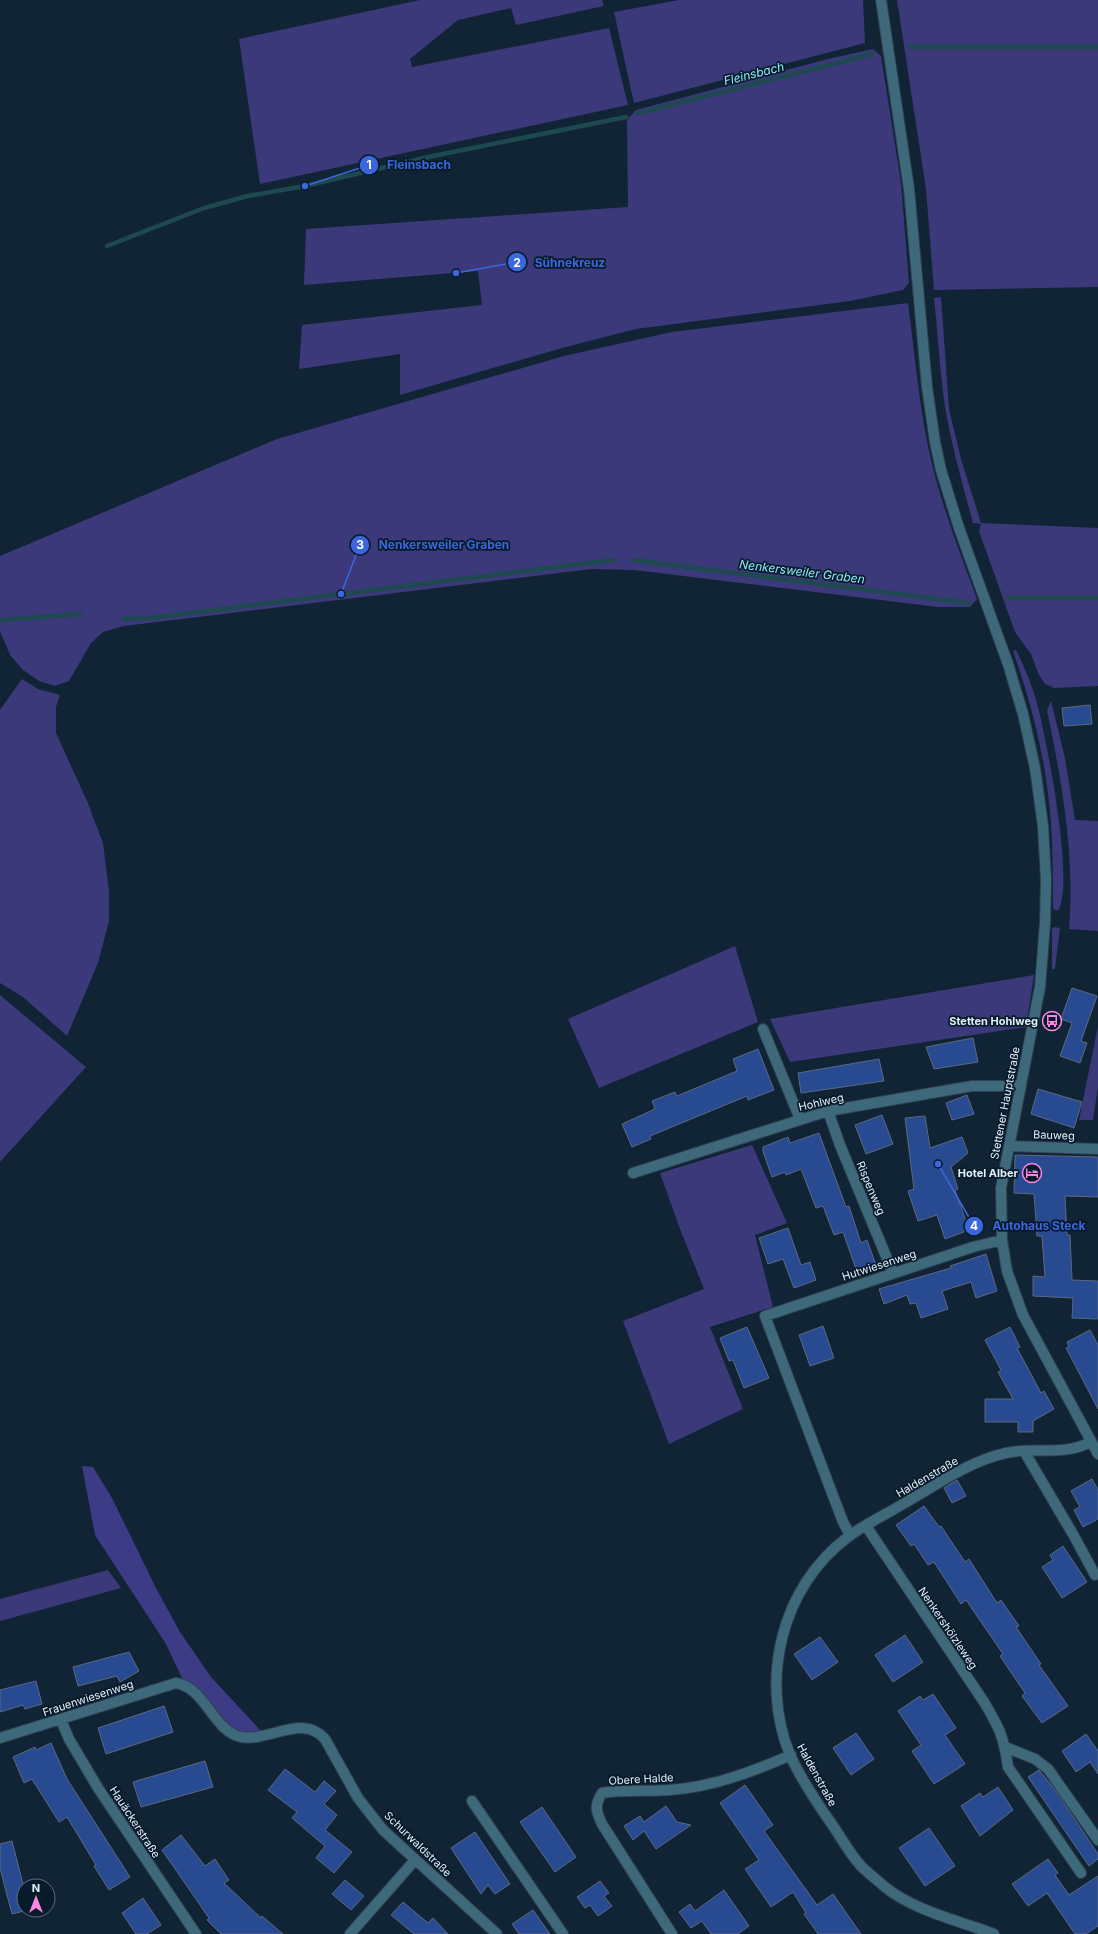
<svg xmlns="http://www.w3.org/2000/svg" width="1098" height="1934" font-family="Inter,sans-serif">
<rect width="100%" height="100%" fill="#102435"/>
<!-- green -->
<path fill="#3b397a" d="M420,0H602L604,6L516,25L511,8L458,20L410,59L412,67L609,28L628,105L260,184L239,39Z
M679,0H863L865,43L634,103L614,12Z
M897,0H1098V287L934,290L926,189Z
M873,49L881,56L901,183L909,283L903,290L850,301L636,329L562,348L400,395V354L299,369L302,325L482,305L478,271L304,285L306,229L628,207L627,120L636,110L828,59Z
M941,297L949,409L961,459L981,523L1098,528V686L1054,688L1045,684L1039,675L1031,654L1015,632L979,531L981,524L973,523C963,487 953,450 946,413C940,375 938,336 934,298Z
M908,303C915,355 919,408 931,460C942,507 960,553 977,599L970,607H938L634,570L591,569L124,626L103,632L91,643L69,681L55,686L39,681L23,670L10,655L0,631V556L277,439L564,356L672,332Z
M1016,650C1025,668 1033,687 1038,707C1047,743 1075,883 1058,911L1055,910L1053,908C1053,870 1053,831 1048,793C1042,744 1029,697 1013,651Z
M22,679L38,689L60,695L56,707V733L87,801L103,843L109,891V921L98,963L67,1036L23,997L0,983V710Z
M1051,701L1065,758L1075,820L1098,821V931L1069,929C1075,855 1062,783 1047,710Z
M1054,927L1060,928L1055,969H1052V929Z
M735,946L758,1022L599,1088L568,1019Z
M1034,975L1026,1027L790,1062L770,1019Z
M0,995L86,1067L0,1162Z
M1098,1026V1087L1093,1120H1079Z
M752,1145L787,1223L755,1235L773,1307L710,1327L743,1409L669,1444L623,1321L704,1289L680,1229L660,1173Z
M108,1570L121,1588L0,1621V1599Z"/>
<!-- forest -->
<path fill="#3e3b86" d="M82,1466L93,1467L112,1498L156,1588L180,1632L211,1677L261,1731L251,1734L240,1733L229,1726L198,1690L183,1680L166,1644L95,1535Z"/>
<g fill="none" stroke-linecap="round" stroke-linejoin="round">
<!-- stream -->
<path stroke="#1d494f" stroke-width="4.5" d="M910,47H1098
M639,113L873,54
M107,246L204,208L248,196L305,186L433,156L626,117
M633,560L969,603
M1009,598H1098
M124,619L150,618L614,560
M1,620L80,614"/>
</g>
<!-- building -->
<path fill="#284a90" stroke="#5c6980" d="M1090,705L1092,724L1064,726L1062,708Z
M1072,988L1097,996L1081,1041L1087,1043L1080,1063L1060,1056L1072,1023L1061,1019Z
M973,1038L978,1062L934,1069L926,1047Z
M758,1049L774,1090L748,1100L747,1096L650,1136L651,1139L632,1147L622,1124L655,1109L652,1101L675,1092L677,1096L737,1071L733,1059Z
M879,1059L884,1081L801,1093L798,1073Z
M1038,1089L1082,1102L1074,1128L1031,1114Z
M967,1095L974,1114L952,1120L946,1103Z
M882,1115L893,1144L866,1154L855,1125Z
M925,1116L930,1148L962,1137L968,1153L951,1167L958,1189L955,1190L969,1230L945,1239L937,1215L918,1221L908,1191L914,1189L905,1118Z
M819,1133L846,1207L849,1206L861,1243L867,1240L876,1265L857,1272L843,1232L834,1235L823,1206L816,1208L801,1169L786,1175L785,1172L772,1177L763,1152V1147L788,1137L790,1143Z
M1015,1155L1098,1157V1197L1065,1196L1067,1235H1070L1072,1280L1098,1281V1319L1072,1318L1073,1298L1033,1296V1276L1045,1277L1042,1236H1037L1034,1194L1014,1193Z
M788,1228L801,1265L810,1262L816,1280L794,1288L783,1259L768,1264L759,1238Z
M986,1254L997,1291L976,1298L971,1282L942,1291L948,1309L921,1318L916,1303L910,1304L907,1295L884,1304L879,1289L951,1268L950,1266Z
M823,1326L834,1358L810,1366L799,1335Z
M747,1327L769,1378L744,1388L733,1360L729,1361L720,1338Z
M1010,1327L1020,1347L1017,1348L1041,1393L1044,1391L1054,1409L1033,1421V1432H1018V1422H985V1399H1013L998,1372L1001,1370L985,1340Z
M1090,1330L1098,1345V1409L1066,1348L1069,1347L1067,1342Z
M1092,1479L1098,1490V1519L1083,1527L1074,1510L1080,1507L1071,1491Z
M957,1480L966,1496L952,1503L944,1488Z
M924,1506L939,1527L941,1526L965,1562L969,1559L997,1603L1001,1600L1019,1626L1016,1627L1041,1664L1039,1665L1068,1706L1042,1723L1022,1696L1025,1693L1000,1656L1003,1654L966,1600L961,1604L934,1562L928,1565L914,1544L911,1546L896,1525Z
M1063,1546L1087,1582L1062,1598L1042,1567L1053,1560L1050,1555Z
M905,1635L923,1662L893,1682L875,1655Z
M820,1637L838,1662L812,1680L794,1654Z
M129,1652L139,1671L120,1682L117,1676L78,1686L73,1667Z
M36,1681L42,1704L25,1709L23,1705L0,1712V1690Z
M933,1694L956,1728L945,1735L965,1764L934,1784L912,1751L921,1745L898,1711L920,1696L923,1700Z
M164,1706L173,1732L106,1754L98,1728Z
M856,1733L874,1759L851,1775L833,1748Z
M1086,1734L1098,1751V1774L1090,1762L1076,1772L1062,1751Z
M51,1743L67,1779L130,1877L109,1890L94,1866L96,1865L67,1817L59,1822L32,1779L24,1783L13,1757L35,1747L36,1750Z
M205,1761L213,1787L141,1807L133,1782Z
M285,1769L315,1792L324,1781L336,1791L324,1804L337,1815L325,1830L352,1852L334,1873L316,1858L325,1846L292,1818L297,1812L268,1790Z
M1039,1770L1056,1791L1098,1854V1859L1089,1866L1028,1777Z
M745,1785L773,1825L764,1831L817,1905L833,1894L861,1934H818L804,1914L806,1913L793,1892L771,1907L745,1869L759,1860L720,1803Z
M998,1787L1013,1810L980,1836L961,1806L980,1793L983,1797Z
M666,1806L677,1822L691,1825L656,1849L644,1831L633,1840L624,1826L640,1816L644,1822Z
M542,1807L576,1857L555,1872L520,1822Z
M929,1828L955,1866L925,1886L899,1848Z
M475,1832L510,1884L495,1894L488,1885L481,1894L451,1848Z
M181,1835L205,1866L215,1859L229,1880L224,1883L261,1918L262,1916L283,1934H221L207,1920L209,1918L162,1850Z
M12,1841L24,1888V1911L12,1914L0,1868V1844Z
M1048,1859L1058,1873L1055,1875L1069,1895L1098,1876V1926L1086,1934H1075L1047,1893L1028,1906L1012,1884Z
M345,1880L364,1896L351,1910L332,1894Z
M600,1881L609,1893L604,1896L612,1906L598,1916L590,1905L585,1908L577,1897Z
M724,1890L749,1926L738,1934H711L702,1921L691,1928L679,1912L690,1904L695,1911Z
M143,1898L161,1925L147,1934H136L122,1913Z
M403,1902L428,1923L433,1918L448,1934H414L391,1915Z
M533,1910L550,1934H519L512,1924Z"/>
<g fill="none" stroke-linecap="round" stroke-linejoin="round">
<!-- minor casing -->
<g stroke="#2e4151" stroke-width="12">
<path id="minor" d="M881,0L909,189L927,387L935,442L941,470L959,528L1008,664L1023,714L1035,768L1043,826L1046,880L1045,923L1040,987L1001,1188L1002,1240L1007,1271L1023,1315L1098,1454
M763,1029L800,1119
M828,1111L840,1145L893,1273
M1009,1146L1098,1149
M633,1173L828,1111L972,1086H1021
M1024,1451L1074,1536L1095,1575
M866,1526L984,1702C999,1727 1004,1737 1008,1767L1081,1873
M850,1535L843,1522L765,1316L973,1247L1002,1240
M61,1720L69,1739L98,1788L196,1934
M0,1738L176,1683C206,1688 213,1731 241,1737C269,1742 303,1713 325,1739L358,1798L383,1830L497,1934
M1005,1747L1035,1759L1048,1769L1098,1840
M472,1801L563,1934
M350,1934L415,1860
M672,1934L602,1824C596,1811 594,1806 602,1793C624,1789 647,1792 670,1790C712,1787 752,1772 791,1755
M994,1934C959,1921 913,1910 885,1887C877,1880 868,1873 861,1866C849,1853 841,1837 831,1823C818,1805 799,1775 790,1755C759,1679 782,1586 848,1537C865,1524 885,1515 903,1504C935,1486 969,1461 1006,1453C1036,1446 1061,1457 1091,1442"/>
</g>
<!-- minor -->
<use href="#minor" stroke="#3e697b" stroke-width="10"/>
</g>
<!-- icons -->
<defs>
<g id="bus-ring" transform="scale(1)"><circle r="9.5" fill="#071b2a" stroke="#fc86e3" stroke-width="1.5"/><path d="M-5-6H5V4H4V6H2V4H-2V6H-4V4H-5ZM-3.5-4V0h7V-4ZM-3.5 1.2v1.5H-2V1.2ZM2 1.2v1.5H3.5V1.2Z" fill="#fc86e3"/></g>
<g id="hotel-ring" transform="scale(1)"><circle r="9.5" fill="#071b2a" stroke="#fc86e3" stroke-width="1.5"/><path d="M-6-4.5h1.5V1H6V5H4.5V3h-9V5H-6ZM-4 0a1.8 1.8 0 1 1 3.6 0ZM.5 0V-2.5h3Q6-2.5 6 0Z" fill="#fc86e3"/></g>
</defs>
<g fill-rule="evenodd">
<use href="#bus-ring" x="1052" y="1021"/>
<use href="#hotel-ring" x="1032" y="1173"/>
</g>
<g text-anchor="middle" stroke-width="3.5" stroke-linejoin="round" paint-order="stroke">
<!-- poi labels -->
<g font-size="11" font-weight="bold" fill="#e3f0fb" stroke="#071b2a" text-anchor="end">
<text x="1038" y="1025">Stetten Hohlweg</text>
<text x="1018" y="1177">Hotel Alber</text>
</g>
<!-- street labels -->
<g font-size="11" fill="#e3f0fb" stroke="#071b2a">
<text transform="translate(821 1102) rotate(-13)" y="4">Hohlweg</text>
<text transform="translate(1005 1103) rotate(-79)" y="4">Stettener Hauptstraße</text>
<text transform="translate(1054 1135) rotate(2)" y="4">Bauweg</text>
<text transform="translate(871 1188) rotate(67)" y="4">Rispenweg</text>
<text transform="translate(879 1265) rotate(-18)" y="4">Hutwiesenweg</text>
<text transform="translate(927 1477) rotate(-30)" y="4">Haldenstraße</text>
<text transform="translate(948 1628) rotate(56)" y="4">Nenkershölzleweg</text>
<text transform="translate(88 1698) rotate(-18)" y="4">Frauenwiesenweg</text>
<text transform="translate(817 1775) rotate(61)" y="4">Haldenstraße</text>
<text transform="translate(641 1779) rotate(-3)" y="4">Obere Halde</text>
<text transform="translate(135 1822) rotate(57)" y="4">Hauäckerstraße</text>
<text transform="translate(418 1844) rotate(44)" y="4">Schurwaldstraße</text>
</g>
<!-- water labels -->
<g font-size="12" font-style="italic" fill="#8debfa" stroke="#071b2a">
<text transform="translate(754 74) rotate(-14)" y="4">Fleinsbach</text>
<text transform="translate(802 572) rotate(7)" y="4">Nenkersweiler Graben</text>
</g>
</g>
<!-- callouts -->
<path fill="none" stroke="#3b66dd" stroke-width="1.5" d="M305 186L369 165M456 273L517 262M341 594L360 545M938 1164L974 1226"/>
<g fill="#3b66dd" stroke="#071b2a" stroke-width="1.5">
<circle cx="305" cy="186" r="4"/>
<circle cx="456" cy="273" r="4"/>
<circle cx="341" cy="594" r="4"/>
<circle cx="938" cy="1164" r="4"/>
<circle cx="369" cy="165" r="10"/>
<circle cx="517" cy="262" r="10"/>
<circle cx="360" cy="545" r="10"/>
<circle cx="974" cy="1226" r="10"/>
</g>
<g font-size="12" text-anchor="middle" font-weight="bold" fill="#fff">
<text x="369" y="169">1</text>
<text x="517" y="267">2</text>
<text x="360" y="549">3</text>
<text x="974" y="1230">4</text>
</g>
<g font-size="12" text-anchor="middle" font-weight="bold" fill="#3b66dd" stroke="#071b2a" stroke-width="3.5" stroke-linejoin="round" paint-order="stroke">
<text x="419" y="169">Fleinsbach</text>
<text x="570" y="267">Sühnekreuz</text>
<text x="444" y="549">Nenkersweiler Graben</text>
<text x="1039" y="1230">Autohaus Steck</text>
</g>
<!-- north arrow -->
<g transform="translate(36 1898)"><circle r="19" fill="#071b2a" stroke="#5f707e"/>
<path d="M0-3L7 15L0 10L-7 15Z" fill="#fc86e3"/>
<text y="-6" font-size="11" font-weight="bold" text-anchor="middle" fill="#e3f0fb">N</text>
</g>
</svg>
